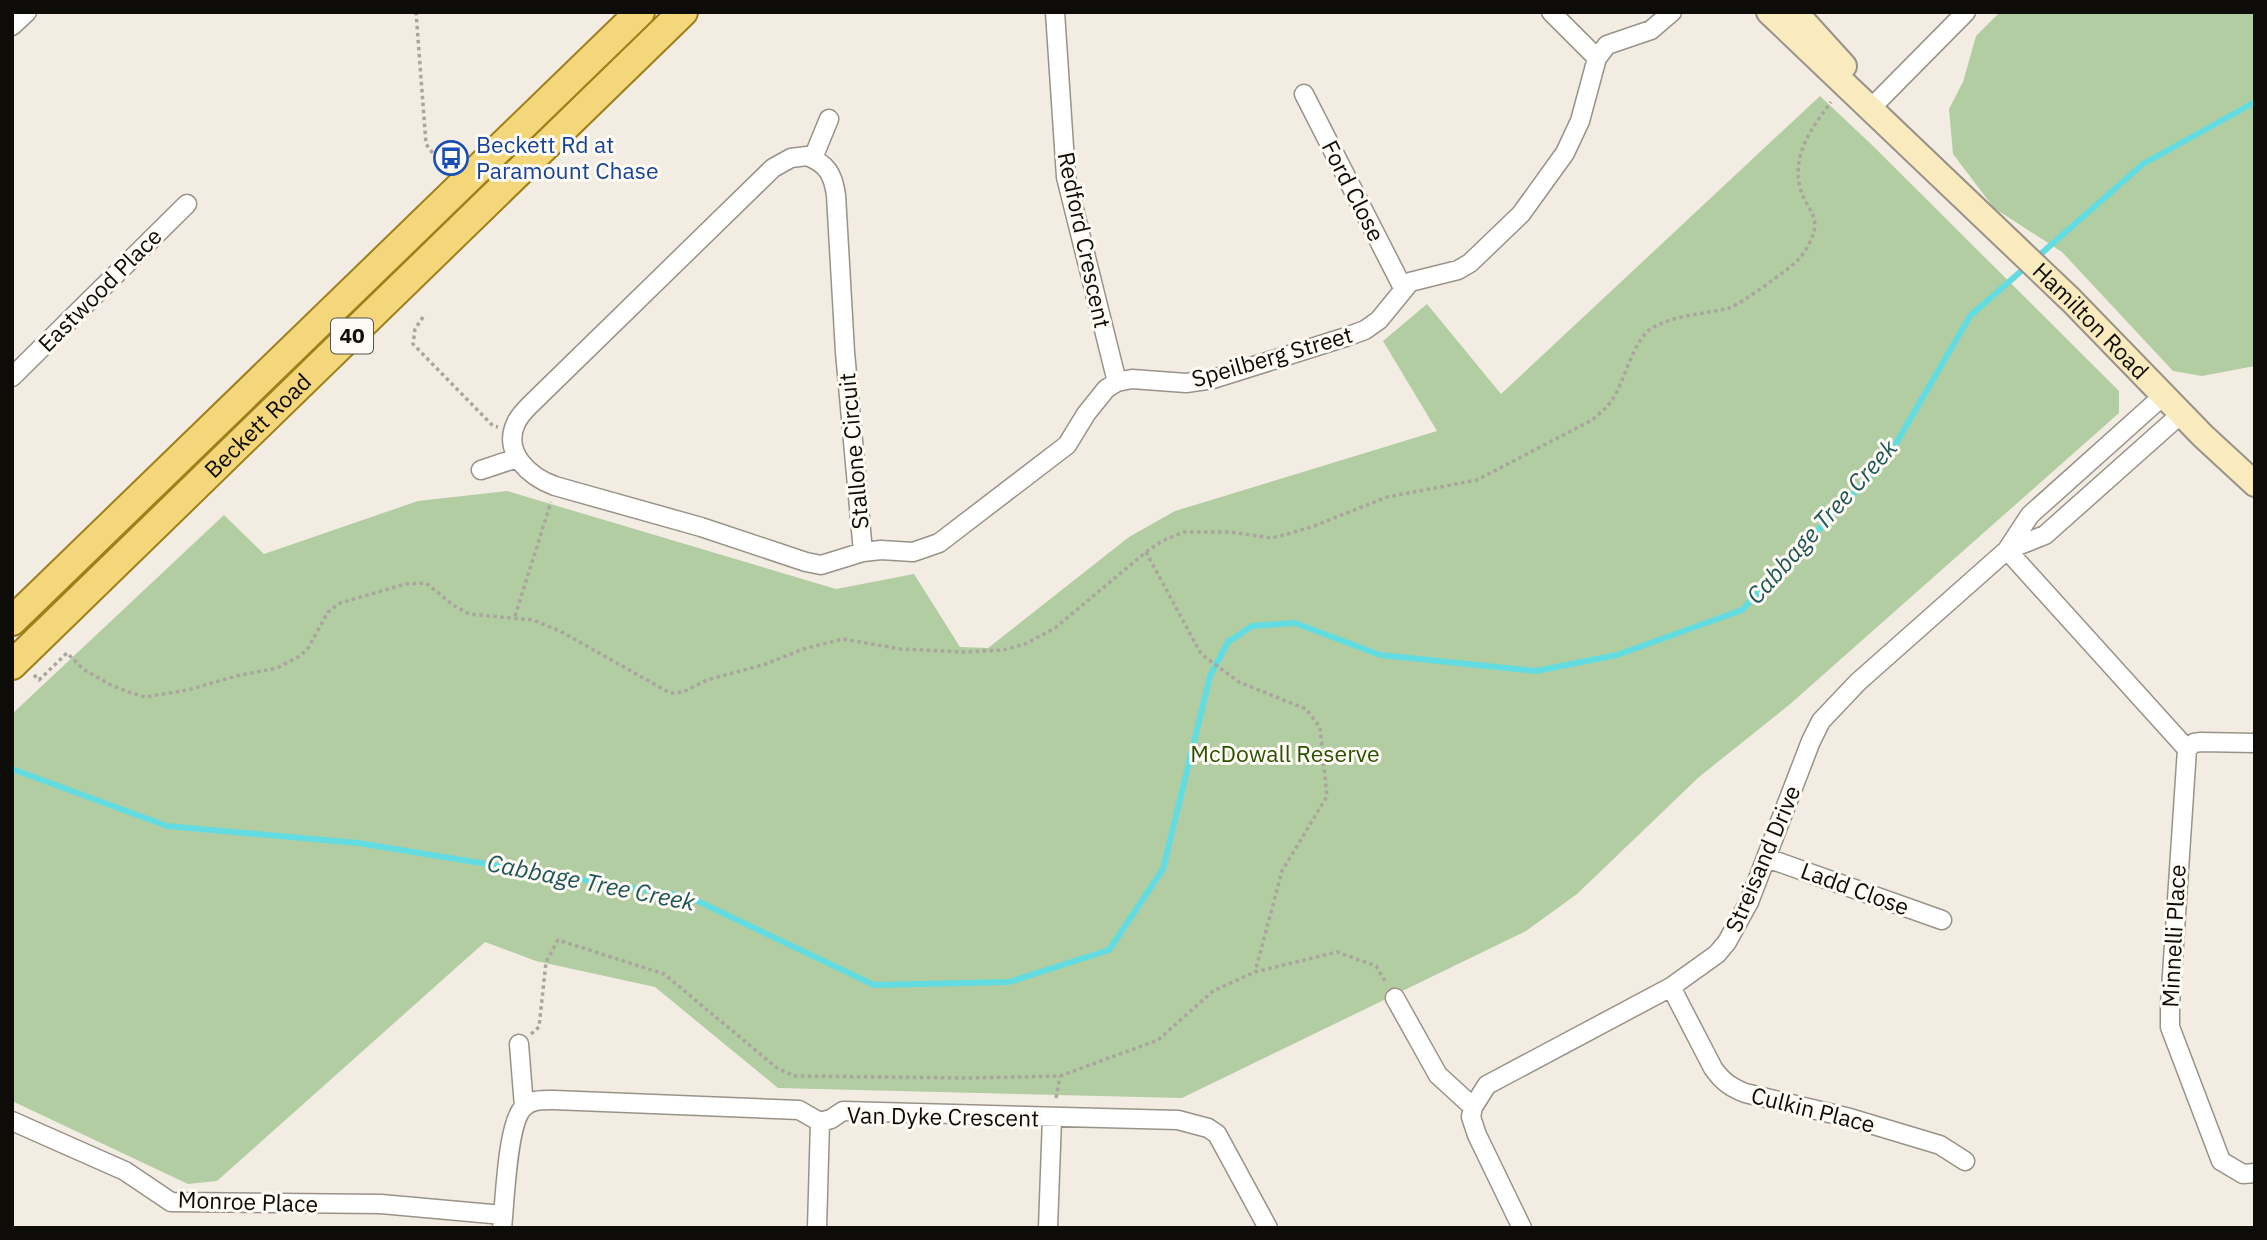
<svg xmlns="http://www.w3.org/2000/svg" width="2267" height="1240" font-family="'IBM Plex Sans',sans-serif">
<rect width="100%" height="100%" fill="#f3ece2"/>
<!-- green -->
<path fill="#b2cda2" d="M2000,12H2255V366L2202,376L2173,371L2062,252L1994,208L1953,154L1949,109L1963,82L1976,36Z
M1820,96L1872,145L2119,391V413L1789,705L1699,777L1577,894L1526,931L1182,1098L778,1088L655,987L536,961L485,942L217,1181L188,1184L12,1101V714L224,515L264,554L418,501L507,491L836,589L914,574L960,647L988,648L1129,537L1175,511L1437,431L1383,341L1427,304L1501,394Z"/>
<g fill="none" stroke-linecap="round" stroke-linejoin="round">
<!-- stream -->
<path stroke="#63dce1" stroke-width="6" d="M2035,259L2143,164L2255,102
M12,769L167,826L358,843L689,897L874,985L1009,982L1109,950L1163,869L1210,676L1228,642L1252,626L1295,623L1380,655L1536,671L1617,655L1742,610L1888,457L1970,316L2027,266"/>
<!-- street casing -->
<g stroke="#999289" stroke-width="21">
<path id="street" d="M1055,12L1066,177L1117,382
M1551,12L1597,58
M12,26L27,12
M1304,94L1403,288
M1876,103L1966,12
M807,156C827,164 833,174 836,195L845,352L863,552L821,565L806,562L701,527L555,486C530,477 502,453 516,423C519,416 525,410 530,405L773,168L791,158Z
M813,158L829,119
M12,377L187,204
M481,470L517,458
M2007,550L2187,749
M2007,550L2045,535L2181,414
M863,552L881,550L913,552L939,543L1067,445L1086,414L1106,389L1117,382L1132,379L1186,383L1213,379L1346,337L1365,330L1379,320L1410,282L1458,270L1470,263L1521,214L1565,153L1580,121L1597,58L1607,45L1651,30L1672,12
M2255,743L2201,742L2194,743L2187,749L2170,1005V1027L2221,1161L2243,1174L2255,1173
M1767,858L1942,920
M1671,987L1713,1068C1722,1081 1730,1087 1745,1093L1850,1118L1940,1145L1965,1161
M1395,998L1438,1075L1473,1107
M519,1044L524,1107
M12,1121L125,1171L171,1202L381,1204L503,1215
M502,1228C505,1202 507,1124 523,1108C531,1099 543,1100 554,1100L799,1110L820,1122L831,1119L843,1111L1178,1120L1208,1128L1217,1134L1268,1228
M817,1228L820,1122
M1048,1228L1052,1118
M1522,1228L1477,1135L1471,1117L1473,1107L1487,1085L1671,987L1717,954L1727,942L1749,902L1811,741L1821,721L1858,682L2007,550L2030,515L2164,395"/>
</g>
<!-- secondary casing -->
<g stroke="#999289" stroke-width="28">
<g id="secondary">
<path id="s1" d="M1769,12L2071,300L2203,436L2255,484"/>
<path d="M1795,12L1844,66"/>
</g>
</g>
<!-- primary casing -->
<g stroke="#9e7f19" stroke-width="32">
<g id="primary">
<path d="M12,621L640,12"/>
<path id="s2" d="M12,665L683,12"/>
</g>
</g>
<!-- path -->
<path stroke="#aaa59d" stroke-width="3.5" stroke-dasharray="3.5 3.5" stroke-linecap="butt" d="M416,12L426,144L440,163
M423,317L415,329L413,344L493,426L498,427
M1146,552L1201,654L1239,682L1306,709L1320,727L1327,796L1282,871L1255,972
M515,616L551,502
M34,675L39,680L67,653L83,669L111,685L126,691L145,697L188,690L236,676L277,668L300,656L308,648L328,612L340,603L406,584L426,583L453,605L469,614L533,620L560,631L670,693L683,692L707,680L766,664L803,649L843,639L901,649L962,652L1003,650L1025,644L1055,628L1146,552L1162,541L1184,532H1231L1271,538L1288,534L1314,526L1387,497L1477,480L1592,420C1600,413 1608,407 1614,397C1625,379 1634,339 1652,328C1674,315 1705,314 1729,308C1741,304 1788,270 1798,260C1803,255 1807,248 1810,242C1823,216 1806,210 1800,188C1792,153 1812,128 1831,102
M531,1034L539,1027L546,962L558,940L664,974L777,1068L794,1076L968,1078L1060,1076L1158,1040L1213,991L1255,972L1337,952L1376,966L1386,983
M1056,1098L1060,1076"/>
<!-- street -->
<use href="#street" stroke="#fff" stroke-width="18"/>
<!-- secondary -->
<use href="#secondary" stroke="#f9ebbd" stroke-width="24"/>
<!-- primary -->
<use href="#primary" stroke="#f3d77a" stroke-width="28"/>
</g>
<!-- icons -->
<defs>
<g id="bus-ring" transform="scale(1.75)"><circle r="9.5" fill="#fefaf4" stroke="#1a4fb4" stroke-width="1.5"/><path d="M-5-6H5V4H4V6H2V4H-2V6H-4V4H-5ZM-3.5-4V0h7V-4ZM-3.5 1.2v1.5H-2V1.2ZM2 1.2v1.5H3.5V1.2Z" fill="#1a4fb4"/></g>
</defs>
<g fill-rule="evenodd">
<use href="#bus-ring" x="451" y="158"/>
</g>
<g text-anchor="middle" stroke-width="6" stroke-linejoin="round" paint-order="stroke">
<!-- shield labels -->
<rect fill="#fefaf4" stroke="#565350" stroke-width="2" x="331" y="318.5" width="42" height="35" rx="5"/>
<g font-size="21" font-weight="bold" fill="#0e0c09">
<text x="352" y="343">40</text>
</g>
<!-- transit labels -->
<g font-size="23" fill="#164399" stroke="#fefaf4" text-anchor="start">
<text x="476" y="153">Beckett Rd at<tspan x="476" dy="26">Paramount Chase</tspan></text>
</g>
<!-- street labels -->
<g font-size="23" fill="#0e0c09" stroke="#fefaf4">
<text transform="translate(1353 191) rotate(63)" y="8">Ford Close</text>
<text transform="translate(1084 240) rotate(78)" y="8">Redford Crescent</text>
<text transform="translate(100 290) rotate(-45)" y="8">Eastwood Place</text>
<text dy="8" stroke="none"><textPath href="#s1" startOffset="446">Hamilton Road</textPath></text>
<text transform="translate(1272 357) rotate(-16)" y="8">Speilberg Street</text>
<text dy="8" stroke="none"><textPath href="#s2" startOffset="343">Beckett Road</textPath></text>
<text transform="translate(854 451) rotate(-95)" y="8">Stallone Circuit</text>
<text transform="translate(1763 859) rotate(-67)" y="8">Streisand Drive</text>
<text transform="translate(1855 889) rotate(20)" y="8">Ladd Close</text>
<text transform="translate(2174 936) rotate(-87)" y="8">Minnelli Place</text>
<text transform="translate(1813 1110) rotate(14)" y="8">Culkin Place</text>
<text transform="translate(943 1117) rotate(1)" y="8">Van Dyke Crescent</text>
<text transform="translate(248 1202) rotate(2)" y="8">Monroe Place</text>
</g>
<!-- park labels -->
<g font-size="23" fill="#2b5101" stroke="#fefaf4">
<text x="1285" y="762">McDowall Reserve</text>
</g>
<!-- water labels -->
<g font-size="24" font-style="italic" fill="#205557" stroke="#fefaf4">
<text transform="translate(1822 522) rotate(-48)" y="8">Cabbage Tree Creek</text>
<text transform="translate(591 883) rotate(11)" y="8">Cabbage Tree Creek</text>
</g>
</g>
<!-- border -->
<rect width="2267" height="1240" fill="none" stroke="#0e0c09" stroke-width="28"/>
</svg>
